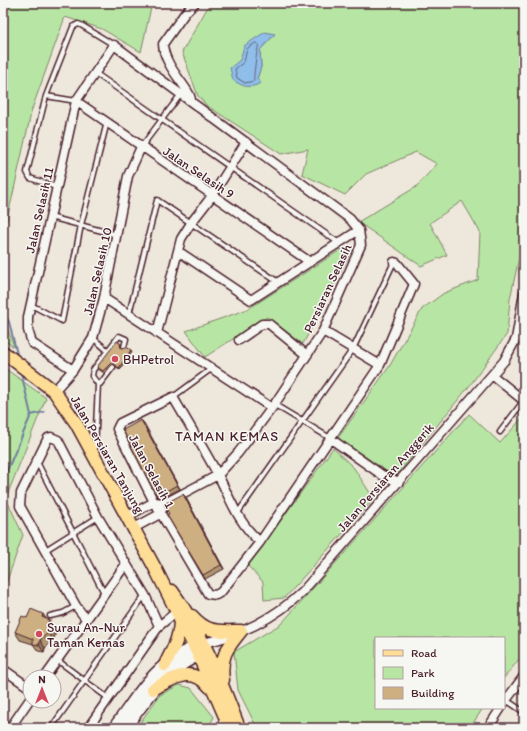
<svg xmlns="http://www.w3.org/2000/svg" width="527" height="731" font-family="Itim,sans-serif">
<rect width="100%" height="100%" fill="#eee8dc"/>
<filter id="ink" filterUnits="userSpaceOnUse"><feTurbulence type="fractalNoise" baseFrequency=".025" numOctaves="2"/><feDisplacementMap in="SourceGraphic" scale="8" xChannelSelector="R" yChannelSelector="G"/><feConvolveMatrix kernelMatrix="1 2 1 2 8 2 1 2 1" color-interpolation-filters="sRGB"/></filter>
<g filter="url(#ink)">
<!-- green -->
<path fill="#b7e6a4" stroke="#808268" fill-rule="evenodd" d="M3,3H152L141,52L102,29L65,17L32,109L3,238Z
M215,3H357L360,6L366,3H524V235L510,299L507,334L471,384L395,477L338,438L389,367L422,309L444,293L478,280L480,232L462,201L430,223L447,255L421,266L358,222L416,187L437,164L416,152L366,174L345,195L302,174L308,149L281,154L206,105L198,96L182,52L209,5ZM275,34L260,50L261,67L257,79L260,83L240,60Z
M342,249L349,255L303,344L267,317L205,357L186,331L248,309Z
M3,317V318L15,348L3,339Z
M3,367L46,398L6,498L23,535L3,592Z
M469,414L500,443L524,416V653L504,678V638H376V708H483L470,728H257L238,690L234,652L281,624Z
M333,448L354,468L374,499L284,598L264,600L263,582L248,566Z
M179,685L191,688L214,717L208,728H136L160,695Z"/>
<!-- water -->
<path fill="#8ebee9" stroke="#737e9d" d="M265,32L275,34L260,50L261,67L257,79L261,83C250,89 243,87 233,80L230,68L240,60L244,46Z"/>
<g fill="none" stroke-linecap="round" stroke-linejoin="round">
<!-- shore -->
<path stroke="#655f77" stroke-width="1" d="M256,43L259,45C257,47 253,78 254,81L245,83L237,78L235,69L244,62L247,49Z"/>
<!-- stream -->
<path stroke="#737e9d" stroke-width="2" d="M3,311L9,322L18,358
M31,415L44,412
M3,480L31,415L21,372"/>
<!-- lane casing -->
<g stroke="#4a1f2b" stroke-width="7">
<path id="lane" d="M95,73L339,243
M46,96L76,101
M142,146L181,94
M56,187L30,178L27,172L46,96L73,27L78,24L81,25L114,45
M50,217L117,235
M31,305L62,321L81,225L107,122
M129,314L157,200L278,282
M93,338L107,350
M98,384L92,376L93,370L119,336L126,339L124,347
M173,397L211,369
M275,405L330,438
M500,432L524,400
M95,450L98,384H100L113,367
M37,462L104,593
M237,514L353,349L394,262
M44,551L98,517
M50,616L63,613L76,606
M57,660L108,698
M506,700L524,712
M51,728L144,596
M218,728L223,718"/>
</g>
<!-- street casing -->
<g stroke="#4a1f2b" stroke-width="11">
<path id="street" d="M76,101L310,262
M191,101C192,90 164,68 163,44L185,13L195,3
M178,251L251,300L359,230
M104,298L272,408
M323,331L380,365
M157,333L181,239L191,223L212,196L246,142
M239,340L262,324H269L307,355
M73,370L32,343L28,330V317L76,101L114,45L350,219L359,230L361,245L323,331L274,405L238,453L218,475L165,503L154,502L128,516
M492,375L524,401
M54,391L73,370L93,338L104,298L128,176L141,147
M331,439L382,475L399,482
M134,528L160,514L162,510
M260,542C238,523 231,500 218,475C204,449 188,423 173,397L120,423L117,429L154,502L208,594L216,595L221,592L260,542L380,365L414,284L397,263L394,262
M86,619L76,606L20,506L21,493L48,438L51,437L58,440L98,517L145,595L159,626
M203,643C239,636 275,618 302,592L504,361L516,339L524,293
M3,669L30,688
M45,677L126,564
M504,703L524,676
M10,728L30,699
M88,728L159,626L176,612
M488,728L501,708"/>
</g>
<!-- secondary casing -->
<g stroke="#4a1f2b" stroke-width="14">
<path id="secondary" d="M114,728C130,707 145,681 165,665C176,655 190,649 203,643
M125,728C151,693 165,669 207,651"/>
</g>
<!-- primary casing -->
<g stroke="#4a1f2b" stroke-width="15">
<path id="primary" d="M3,352L54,391L76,423L155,568L198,654L230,728
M172,591C202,632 221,681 239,728
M192,616C208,634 219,631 241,631
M165,665C172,650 180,638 180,621
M223,680C220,657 226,649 241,631
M153,689C174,678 191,665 210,687"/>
</g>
<!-- lane -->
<use href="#lane" stroke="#f6f6f2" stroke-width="4"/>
<!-- street -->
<use href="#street" stroke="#f6f6f2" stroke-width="8"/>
<!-- secondary -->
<use href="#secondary" stroke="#f6f6f2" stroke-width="11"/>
<!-- primary -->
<use href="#primary" stroke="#fedd96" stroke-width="12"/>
</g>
<!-- wall -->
<path fill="#b09670" stroke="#4a1f2b" d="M120,343L121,345L122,348L132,352L120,370L113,364L104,373L98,369L97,367Z
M141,420L180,489L164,497H158L155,493Z
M183,494L186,498L224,569L205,579L203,575L169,514Z
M27,618H46L54,627V628L56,632L53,641L45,648L44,652L38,651L33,644L20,640L15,632Z"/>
<!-- shaded-wall -->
<path fill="#907a5b" stroke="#4a1f2b" d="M131,350L132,352L120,370L119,368Z
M141,420L144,423L180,489L177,485Z
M183,494L186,498L224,569L221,565Z
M43,614L48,622L49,620L54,627V628L56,632L53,641L48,633L42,617Z
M40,640L45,648L44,652L39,645Z"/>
<!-- building -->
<path fill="#cdaf82" stroke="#4a1f2b" d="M117,341L120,343L121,348L126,347L131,350L119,368L112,362L103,371L97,367Z
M141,420L177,485L161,494L155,493L123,430Z
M183,494L221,565L203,575L167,515L169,514L164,504Z
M31,609L43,614L42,617L49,620L48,623L51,625L48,633L40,640L39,645L33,644V639L15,632L22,616L27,618Z"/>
</g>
<!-- markers -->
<g fill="#d1495b" stroke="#f6f6f2" stroke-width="1.5">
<circle cx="115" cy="359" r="4"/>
<circle cx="39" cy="634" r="4"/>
</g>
<g text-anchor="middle" stroke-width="3" stroke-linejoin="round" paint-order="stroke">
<!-- street labels -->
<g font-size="13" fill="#4a1f2b" stroke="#f6f6f2">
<text transform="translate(199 172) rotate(34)" y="5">Jalan Selasih 9</text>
<text transform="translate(39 210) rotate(-77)" y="5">Jalan Selasih 11</text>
<text transform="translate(97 271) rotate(-77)" y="5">Jalan Selasih 10</text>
<text transform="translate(327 288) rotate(-65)" y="5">Persiaran Selasih</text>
<text transform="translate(108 454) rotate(60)" y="5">Jalan Persiaran Tanjung</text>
<text transform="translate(152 471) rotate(62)" y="5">Jalan Selasih 1</text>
<text transform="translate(385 477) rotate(-49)" y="5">Jalan Persiaran Anggerik</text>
</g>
<!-- poi labels -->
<g font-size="13" fill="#4a1f2b" stroke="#f6f6f2" text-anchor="start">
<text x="123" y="364">BHPetrol</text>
<text x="47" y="632">Surau An-Nur<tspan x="47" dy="15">Taman Kemas</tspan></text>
</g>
<!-- neighbourhood labels -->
<g font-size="14" letter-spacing="1" fill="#4a1f2b" stroke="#f6f6f2">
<text x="227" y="441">TAMAN KEMAS</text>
</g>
</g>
<!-- margin -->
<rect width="527" height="731" fill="none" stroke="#f6f6f2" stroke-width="16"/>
<rect x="8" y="8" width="511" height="715" fill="none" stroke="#4a1f2b" stroke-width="1.5" filter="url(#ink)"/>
<!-- legend -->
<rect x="375" y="637" width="130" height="72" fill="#f6f6f2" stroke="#b1a0a2"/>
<rect x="383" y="650" width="20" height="6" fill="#fedd96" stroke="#b1a0a2"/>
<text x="411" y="657" font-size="12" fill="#4a1f2b">Road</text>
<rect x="383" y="667" width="20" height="12" fill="#b7e6a4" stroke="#b1a0a2"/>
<text x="411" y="677" font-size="12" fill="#4a1f2b">Park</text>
<rect x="383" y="687" width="20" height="12" fill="#cdaf82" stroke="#b1a0a2"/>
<text x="411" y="697" font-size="12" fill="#4a1f2b">Building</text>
<!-- north arrow -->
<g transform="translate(42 689)"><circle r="19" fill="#f6f6f2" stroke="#b1a0a2"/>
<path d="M0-3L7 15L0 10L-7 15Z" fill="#d1495b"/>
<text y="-6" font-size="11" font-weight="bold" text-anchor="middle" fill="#4a1f2b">N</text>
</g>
</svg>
